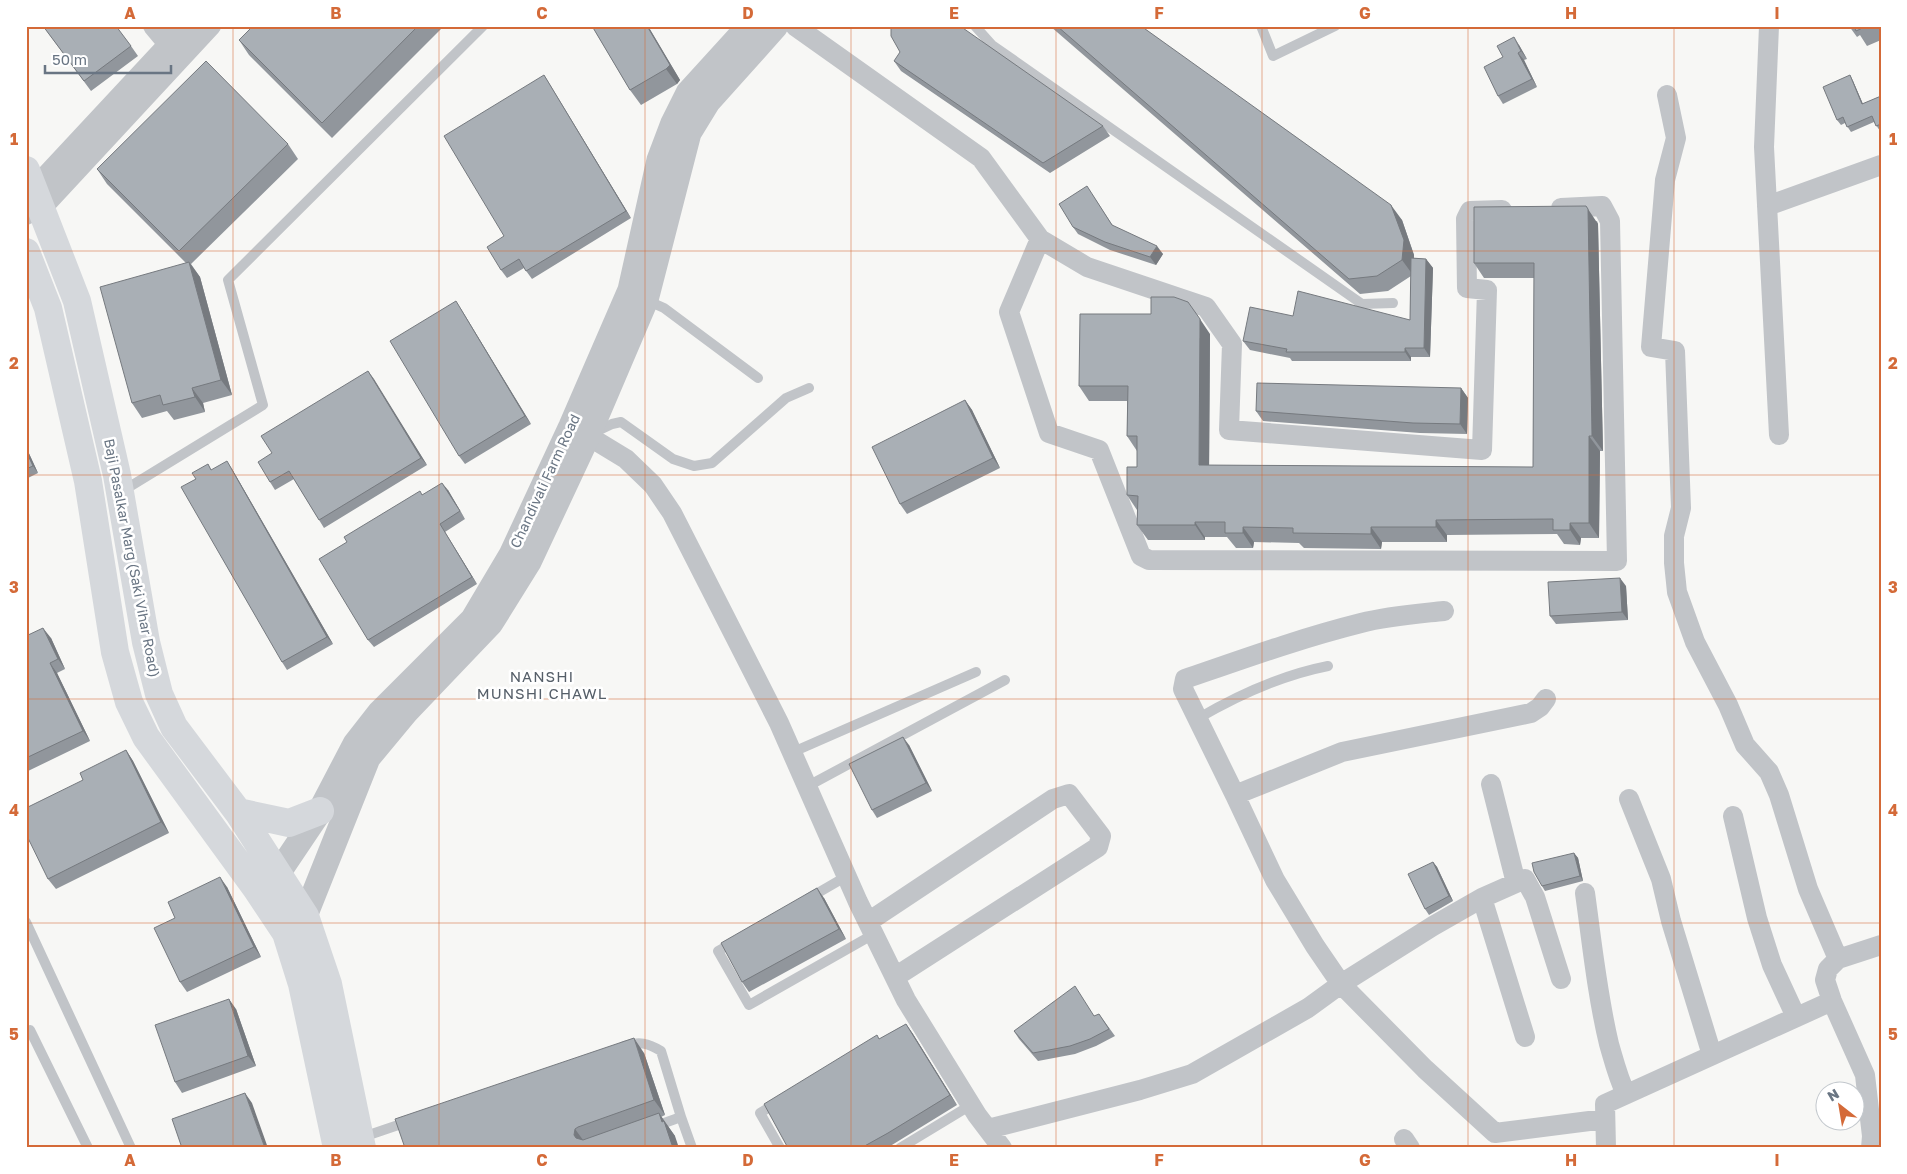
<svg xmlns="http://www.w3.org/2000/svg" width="1907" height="1174" font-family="'Golos Text',sans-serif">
<rect width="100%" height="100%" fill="#f7f7f5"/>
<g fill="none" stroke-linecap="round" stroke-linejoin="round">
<!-- service -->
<path stroke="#c1c4c8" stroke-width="10" d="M975,26L992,45L1362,304L1393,303
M1261,26L1273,56L1335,26
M646,300L664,308L758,378
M593,433L612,424L621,422L673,459L694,466L712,463L786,398L809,388
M121,492L263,405L228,280L483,26
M1197,719C1238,695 1282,675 1328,666
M793,752L976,672
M808,786L1005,680
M809,898L847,876
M26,922L131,1148
M734,942L718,951L749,1005L874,934
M26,1031L30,1030L88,1148
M624,1046C639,1041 648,1043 661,1051L681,1117L653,1127
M778,1102L760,1113L780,1148
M681,1117L692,1148
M360,1138L410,1121
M900,1148L971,1105"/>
<!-- minor -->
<path stroke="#c1c4c8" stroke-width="20" d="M153,26L168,44L178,51
M795,26L981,158L1040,239L1087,267L1206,307L1232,344L1229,430L1482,450L1487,290L1467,288L1466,219L1470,211L1502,210
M1769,26L1764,147L1779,435
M1667,95L1676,138L1665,180L1651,347L1675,351L1681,508L1674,536V563L1677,592L1695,642L1728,705L1745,745L1769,772L1779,795L1808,889L1838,959
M26,192L35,187L185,26
M1767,206L1881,165
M26,215L45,205L211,26
M1040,239L1009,312L1049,433L1099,450L1141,556L1149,560L1617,561L1610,221L1602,206L1561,208
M575,428L626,459L653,485L672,513L779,723L858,902L906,1000L977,1115L1002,1148
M1546,699L1540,707L1531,713L1342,752L1235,795L1275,880L1315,946L1341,984L1425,1069L1495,1133L1605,1119
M1491,784L1516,883
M1235,795L1183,689L1185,679C1243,659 1301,638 1361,623C1388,616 1416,614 1444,611
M1629,799L1661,879L1671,921L1712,1055
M1733,816L1757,918L1772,965L1796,1017
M1585,893C1592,943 1597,994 1609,1044C1614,1061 1618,1078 1626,1094
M1482,898L1525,1037
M868,922L1053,799L1069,794L1101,836L1098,847L895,977
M988,1129L1140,1090L1192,1074L1308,1008L1341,984L1433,926L1482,898L1525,879L1535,897L1561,979
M1404,1139L1410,1148
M1606,1148L1605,1104L1832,1001
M1871,1148L1872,1136L1865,1075L1832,1001L1825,980L1828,969L1838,959L1881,945"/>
<!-- tertiary -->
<path stroke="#c1c4c8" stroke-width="25" d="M263,884L277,875L320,811L355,744L380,712L473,619L511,555L571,426L630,290L659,160L673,123L688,93L749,26
M292,928L305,916L368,758L407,711L491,623L529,562L588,436L646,300L689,133L708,102L776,26"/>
<!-- primary -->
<path stroke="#d5d8dc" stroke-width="28" d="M26,170L77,301L117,475L146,642L159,694L174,727L238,812L305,916L328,984L362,1148
M26,252L48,308L88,481L115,652L129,702L146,737L256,888L286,933L302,984L337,1148
M238,812L289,823L320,811"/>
</g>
<!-- wall -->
<path fill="#91969c" d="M43,26L131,46L138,56L91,91Z
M253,26H442L443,27L332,138L249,55L239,40Z
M592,26H648L680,80L677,84L641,105L630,90Z
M1050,26H1141L1402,220L1414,255V258L1426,259L1433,268L1430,357H1411V361H1292L1290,358L1250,350L1243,341L1293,316L1410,320L1411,276L1388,291L1360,294Z
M1849,26H1881V40L1867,46L1860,35L1857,37Z
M1519,45L1527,59L1524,60L1537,87L1503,104L1498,96L1503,57Z
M894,61L1103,126L1110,136L1050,173L901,71Z
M544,75L631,218L532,279L524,268L507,278L501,270L504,236Z
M1850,75L1853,81L1863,104L1881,96V131H1880L1874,122L1851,132L1845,123L1841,125L1837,120Z
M288,144L298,159L191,264L200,277L232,395L203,403L205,412L174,420L167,411L142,418L132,403L186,263L107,184L97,169Z
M1092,194L1113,226L1163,254L1156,265L1110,250L1078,234L1073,227Z
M1597,221L1598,224L1603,451H1600L1599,538H1581L1580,545L1564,544L1557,534L1447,535V542H1382L1381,549L1304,548L1299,543L1254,542L1253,548H1236L1227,537H1205V540H1148L1137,525V510L1127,495L1137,467V451L1127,436V401H1089L1079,386L1210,334L1209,465L1533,467L1534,278H1484L1474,263Z
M461,309L531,424L465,464L459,456Z
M368,371L427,465L324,528L294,479L275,490L270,482L272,453Z
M1461,388L1468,398L1467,434L1420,433L1263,421L1256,411Z
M965,400L972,410L1000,468L907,514L900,504Z
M26,447L38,473L26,479Z
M208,464L211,470L232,469L333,644L287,670L282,662L196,479Z
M448,490L465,519L445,532L477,584L374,647L368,640L347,542L422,495Z
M1626,586L1628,620L1556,624L1550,616Z
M26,636L51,638L65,669L57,673L90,741L26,772Z
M909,745L932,791L877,818L872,810Z
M126,750L133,761L169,833L56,889L48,879L83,780Z
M1574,853L1578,858L1583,881L1545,891L1542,886Z
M1433,862L1437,867L1453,901L1429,915L1425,909Z
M227,887L261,957L187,992L180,982L175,918Z
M824,898L846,939L749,992L742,982Z
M236,1009L256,1066L182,1093L175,1082Z
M1099,1014L1115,1036L1096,1046L1075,1054L1038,1061L1019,1039L1014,1031L1095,1016Z
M906,1024L913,1034L957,1105L887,1148H788L880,1039Z
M644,1053L665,1115L661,1117L675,1136L405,1148Z"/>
<!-- shaded-wall -->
<path fill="#767a7f" d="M647,26H648L680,80L677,84L666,69Z
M1514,37L1519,45L1527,59L1521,51Z
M1518,53L1524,60L1537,87L1532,79Z
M544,75L549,83L631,218L626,211Z
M1850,75L1853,81L1865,109L1862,104Z
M1391,205L1402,220L1414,255L1413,275L1402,260Z
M1586,206L1598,224L1603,451L1592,436Z
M1157,246L1163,254L1156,265L1150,257Z
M1426,259L1433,268L1430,357L1424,348Z
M189,262L200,277L232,395L221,380Z
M456,301L461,309L531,424L525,416Z
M1200,319L1210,334L1209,480L1199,465Z
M1405,348L1411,357V361L1405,352Z
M368,371L374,379L427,465L421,458Z
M192,388L203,403L205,412L195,397Z
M1461,388L1468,398L1467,434L1460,424Z
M965,400L972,410L1000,468L993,458Z
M1589,436L1600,451L1599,538L1589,523Z
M26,447L38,473L33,466L26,451Z
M227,461L232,469L333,644L327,637Z
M442,483L448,490L465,519L460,511Z
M1436,520L1447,535V542L1436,527Z
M1195,522L1205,537V540L1195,525Z
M1570,523L1581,538L1580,545L1570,530Z
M440,524L445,532L477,584L472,577Z
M1243,527L1254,542L1253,548L1243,533Z
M1371,527L1382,542L1381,549L1371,534Z
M1620,578L1626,586L1628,620L1622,612Z
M43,628L51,638L65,669L58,659Z
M50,663L57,673L90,741L83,731Z
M903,737L909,745L932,791L926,783Z
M126,750L133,761L169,833L161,822Z
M1574,853L1578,858L1583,881L1580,876Z
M1433,862L1437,867L1453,901L1449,896Z
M220,877L227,887L261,957L254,947Z
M817,888L824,898L846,939L839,929Z
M229,999L236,1009L256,1066L248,1056Z
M906,1024L913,1034L957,1105L950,1095Z
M634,1038L644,1053L665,1115L654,1100Z
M245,1093L252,1103L268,1148H265Z
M659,1113L675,1136L679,1148H673L662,1122Z
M575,1129L586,1144L583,1148L574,1135Z"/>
<!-- building -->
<path fill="#a9afb5" stroke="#767a7f" d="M43,26H116L131,46L84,81Z
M253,26H418L322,123L239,40Z
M592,26H647L670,65L666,69L630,90Z
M891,26H960L1103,126L1043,163L894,61L900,52L891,36Z
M1057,26H1141L1391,205L1404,240L1402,260L1377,276L1349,279Z
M1854,26H1867L1856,31Z
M1514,37L1521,51L1518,53L1532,79L1498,96L1484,67L1503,57L1497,46Z
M206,61L288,144L179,251L97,169Z
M544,75L626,211L526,271L519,259L501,270L487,247L504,236L444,136Z
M1850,75L1862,104L1881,96V124L1876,126L1872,116L1847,127L1843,117L1837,120L1823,87Z
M1087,186L1112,225L1157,246L1150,257L1105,242L1073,227L1059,204Z
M1586,206L1588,209L1592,436H1589V523H1570V530H1553V519L1436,520V527H1371V534L1293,533V528L1243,527V533H1225V522H1195V525H1137L1138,496L1127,495V467H1137V436H1127L1128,386H1079L1080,314H1151V297H1174L1188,302L1200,319L1199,465L1533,467L1534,263H1474V207Z
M1411,258L1426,259L1424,348H1405V352H1286L1287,349L1243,341L1250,307L1293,316L1298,291L1410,320Z
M189,262L221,380L192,388L195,397L163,405L160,395L132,403L100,287Z
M456,301L525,416L459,456L390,341Z
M368,371L421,458L319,520L289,471L270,482L258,462L272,453L261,436Z
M1257,383L1461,388L1460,424L1413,423L1256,411Z
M965,400L993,458L900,504L872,447Z
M26,451L33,466L26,469Z
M227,461L327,637L282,662L181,487L196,479L192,473L208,464L211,470Z
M442,483L460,511L440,524L472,577L368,640L319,559L347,542L344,537L420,491L422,495Z
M1620,578L1622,612L1550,616L1548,582Z
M43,628L58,659L50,663L83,731L26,758V636Z
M903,737L926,783L872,810L849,764Z
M126,750L161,822L48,879L26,834V808L83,780L80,773Z
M1574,853L1580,876L1542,886L1534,872L1532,863Z
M1433,862L1449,896L1425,909L1408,874Z
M220,877L254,947L180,982L154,928L175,918L168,902Z
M817,888L839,929L742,982L721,943Z
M1075,986L1094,1016L1099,1014L1109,1029L1090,1039L1070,1046L1033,1053L1014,1031Z
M229,999L248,1056L175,1082L155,1025Z
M906,1024L950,1095L888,1133L861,1148H788L764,1104L877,1035L879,1039Z
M634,1038L654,1100L578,1127L575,1129L574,1135L576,1138L583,1140L659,1113L662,1122L664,1121L673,1148H405L395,1119Z
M245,1093L265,1148H182L172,1119Z"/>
<!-- grid -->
<path fill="none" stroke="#d46a38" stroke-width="1" stroke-opacity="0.55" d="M233,26V1148M439,26V1148M645,26V1148M851,26V1148M1056,26V1148M1262,26V1148M1468,26V1148M1674,26V1148M26,251H1881M26,475H1881M26,699H1881M26,923H1881"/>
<g text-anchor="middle" stroke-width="5" stroke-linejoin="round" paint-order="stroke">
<!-- street labels -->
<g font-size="14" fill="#697583" stroke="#fff">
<text transform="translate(545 481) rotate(-65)" y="5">Chandivali Farm Road</text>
<text transform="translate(132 558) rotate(79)" y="5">Baji Pasalkar Marg (Saki Vihar Road)</text>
</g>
<!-- neighbourhood labels -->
<g font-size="15" letter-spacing="1" fill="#565f69" stroke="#fff">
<text x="542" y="682">NANSHI<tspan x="542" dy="17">MUNSHI CHAWL</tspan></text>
</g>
</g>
<!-- border -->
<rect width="1907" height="1174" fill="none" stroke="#ffffff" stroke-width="55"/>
<!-- north arrow -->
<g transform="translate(1840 1106) rotate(329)"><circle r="24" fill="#ffffff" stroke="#c3c8cd"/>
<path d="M0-4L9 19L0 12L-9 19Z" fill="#d46a38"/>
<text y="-8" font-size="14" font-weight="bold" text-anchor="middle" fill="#697583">N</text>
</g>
<!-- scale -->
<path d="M45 65v8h126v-8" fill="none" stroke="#697583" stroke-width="2.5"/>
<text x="52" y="65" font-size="15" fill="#697583" stroke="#ffffff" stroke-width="4" paint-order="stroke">50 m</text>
<rect x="28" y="28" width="1852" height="1118" fill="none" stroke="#d46a38" stroke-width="2"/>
<g font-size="16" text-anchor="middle" font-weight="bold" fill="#d46a38">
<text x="130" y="19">A</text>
<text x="336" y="19">B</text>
<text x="542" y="19">C</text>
<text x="748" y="19">D</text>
<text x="954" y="19">E</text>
<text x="1159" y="19">F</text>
<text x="1365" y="19">G</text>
<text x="1571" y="19">H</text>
<text x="1777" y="19">I</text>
<text x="14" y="145">1</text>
<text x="1893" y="145">1</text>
<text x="14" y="369">2</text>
<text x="1893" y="369">2</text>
<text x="14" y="593">3</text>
<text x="1893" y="593">3</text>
<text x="14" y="816">4</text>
<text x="1893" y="816">4</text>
<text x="14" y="1040">5</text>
<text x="1893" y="1040">5</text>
<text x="130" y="1166">A</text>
<text x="336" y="1166">B</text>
<text x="542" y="1166">C</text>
<text x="748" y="1166">D</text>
<text x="954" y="1166">E</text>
<text x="1159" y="1166">F</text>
<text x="1365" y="1166">G</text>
<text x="1571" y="1166">H</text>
<text x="1777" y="1166">I</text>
</g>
</svg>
